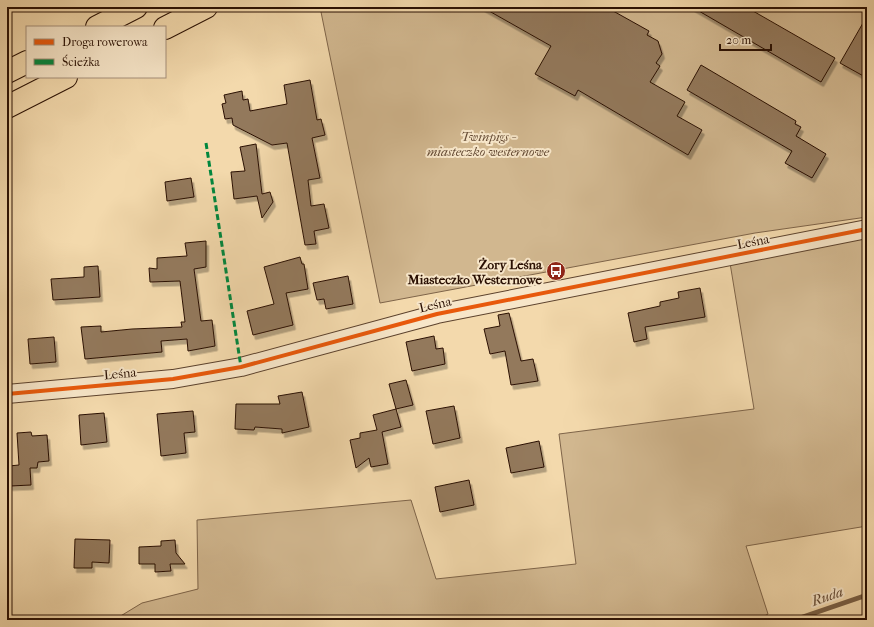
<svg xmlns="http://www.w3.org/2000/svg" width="874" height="627" font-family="'IM FELL French Canon',serif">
<defs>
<filter id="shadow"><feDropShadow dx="2.5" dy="4.5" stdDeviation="0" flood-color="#0004"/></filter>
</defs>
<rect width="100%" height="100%" fill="#f3d9ac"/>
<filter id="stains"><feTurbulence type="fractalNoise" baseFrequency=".005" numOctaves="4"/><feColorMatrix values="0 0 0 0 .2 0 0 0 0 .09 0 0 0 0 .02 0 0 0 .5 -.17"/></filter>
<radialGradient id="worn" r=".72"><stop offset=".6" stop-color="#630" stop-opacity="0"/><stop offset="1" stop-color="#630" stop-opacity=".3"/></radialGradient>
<!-- green -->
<path fill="#d1b78f" stroke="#7e6449" d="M320,7H867V217L755,233L380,303Z
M867,237V526L746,546L768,614L757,620H114L142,603L198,589L197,520L411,500L436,579L576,564L559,434L754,409L730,263Z"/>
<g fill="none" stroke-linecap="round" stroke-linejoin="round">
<!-- stream -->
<path stroke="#7a6046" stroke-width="5" d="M794,620L867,595"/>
</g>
<!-- building -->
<path fill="#93795b" stroke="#2a1003" filter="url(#shadow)" d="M482,7H606L649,31L647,35L658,41L662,54L656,63L660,66L650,82L685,102L677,116L702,130L688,155L578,90L575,96L535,74L551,46Z
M692,7H746L835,58L821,82Z
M867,16V78L840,63Z
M701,65L796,121L795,124L801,127L796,136L826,154L812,178L785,163L792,151L687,90Z
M310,80L317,120L321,119L325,135L312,138L320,178L308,180L311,206L324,204L329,228L314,231L316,244L305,245L287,143L272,145L233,125L232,118L225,119L222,104L226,103L224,95L242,91L243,100L248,99L250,111L287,104L284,85Z
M256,144L262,194L270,192L273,202L262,218L257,196L234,199L231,172L245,171L240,147Z
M191,178L194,197L167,201L165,182Z
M206,241V267L194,269L201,321L212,320L215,346L188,351L187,339L161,341L162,352L85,359L81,327L101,326V332L132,329L182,327L181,322H185L180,281L150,282L149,268L157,269V258L187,256L185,243Z
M300,257L302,264H304L308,289L286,293L293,325L253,335L247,311L274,304L264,267Z
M98,266L100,297L53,300L51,279L84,277V267Z
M348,276L353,304L326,309L324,299L317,300L313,283Z
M700,288L705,317L645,327L647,339L634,342L628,313L660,306V302L679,298L678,292Z
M509,313L521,361L533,359L538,381L511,385L505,351L490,354L484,329L500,326L498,315Z
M434,336L436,349L443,348L445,364L412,371L406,342Z
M54,337L56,362L30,364L28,339Z
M406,380L413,405L396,409L389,384Z
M302,392L309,427L282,433V429L255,427L254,430L235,429L236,404H280L278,396Z
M454,406L460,438L433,444L426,411Z
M396,409L401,427L382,432L388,464L371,467L369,458L356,468L350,440L360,438V433L377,430L373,415Z
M193,411L195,432L184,433L186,453L161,456L157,414Z
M104,413L107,442L81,445L79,415Z
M31,432L32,436L47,435L49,461L38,462L37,468H30L31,485L10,486L9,466L19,465L17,433Z
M539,441L544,467L511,473L506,448Z
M469,480L474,505L440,512L435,487Z
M75,539L110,540L109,563L92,562V568H74Z
M175,540L176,553L185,564H170L171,571L155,572V564H139V547L161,546V541Z"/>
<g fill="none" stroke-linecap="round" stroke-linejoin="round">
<!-- street casing -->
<g stroke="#5c422d" stroke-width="20">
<path id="street" d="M7,394L173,379L241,367L437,314L867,229"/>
</g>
<!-- primary casing -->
<g stroke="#2a1003" stroke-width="24">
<path id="primary" d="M97,27L136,7
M165,28L206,7
M7,72L27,62
M7,107L66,77"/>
</g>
<!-- street -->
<use href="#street" stroke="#f7e6c9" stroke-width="18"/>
<!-- primary -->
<use href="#primary" stroke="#f3d9ac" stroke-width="22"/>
<!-- quiet -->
<path stroke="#00873e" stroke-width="3" stroke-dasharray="6 3" stroke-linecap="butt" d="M206,143L241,367"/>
<!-- cycleway casing -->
<g stroke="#f7e6c9" stroke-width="6">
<path id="cycleway" d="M7,394L173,379L241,367L437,314L867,229"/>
</g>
<!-- cycleway -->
<use href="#cycleway" stroke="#e8590c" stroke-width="4"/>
</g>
<!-- icons -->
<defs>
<g id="bus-disc" transform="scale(1)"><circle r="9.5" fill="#8f2418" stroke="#f7e6c9"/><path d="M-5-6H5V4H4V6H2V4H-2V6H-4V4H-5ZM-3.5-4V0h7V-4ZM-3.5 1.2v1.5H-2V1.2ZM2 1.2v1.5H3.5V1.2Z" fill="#fff"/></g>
</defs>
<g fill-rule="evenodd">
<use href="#bus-disc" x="556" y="271"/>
</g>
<g text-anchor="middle" stroke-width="4" stroke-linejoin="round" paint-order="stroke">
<!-- park labels -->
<g font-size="13" font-style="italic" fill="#644a34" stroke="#f7e6c9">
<text x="488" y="141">Twinpigs -<tspan x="488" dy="15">miasteczko westernowe</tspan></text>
</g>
<!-- street labels -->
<g font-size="13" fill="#2a1003" stroke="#f7e6c9">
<text transform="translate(753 241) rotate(-11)" y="5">Leśna</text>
<text transform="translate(435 304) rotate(-13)" y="5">Leśna</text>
<text transform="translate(120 373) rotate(-5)" y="5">Leśna</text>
</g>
<!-- poi labels -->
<g font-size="13" font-weight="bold" fill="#2a1003" stroke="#f7e6c9" text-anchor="end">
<text x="542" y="269">Żory Leśna<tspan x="542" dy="15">Miasteczko Westernowe</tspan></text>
</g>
<!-- water labels -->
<g font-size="14" font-style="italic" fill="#5f4530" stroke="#f7e6c9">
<text transform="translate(827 596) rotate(-19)" y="5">Ruda</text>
</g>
</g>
<!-- margin -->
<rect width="874" height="627" fill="none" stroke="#f3d9ac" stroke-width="24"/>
<rect x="8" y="8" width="858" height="611" fill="none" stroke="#2a1003" stroke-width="2"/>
<rect x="12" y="12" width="850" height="603" fill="none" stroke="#2a1003"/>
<!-- legend -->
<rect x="26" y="26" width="140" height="52" fill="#f7e6c9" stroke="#a5907a"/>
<rect x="34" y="39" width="20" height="6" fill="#e8590c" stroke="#a5907a"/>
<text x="62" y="46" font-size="12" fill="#2a1003">Droga rowerowa</text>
<rect x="34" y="59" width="20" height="6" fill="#00873e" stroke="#a5907a"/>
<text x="62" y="66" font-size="12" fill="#2a1003">Ścieżka</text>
<!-- scale -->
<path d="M720 44v6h51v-6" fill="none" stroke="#2a1003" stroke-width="2"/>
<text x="726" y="44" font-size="12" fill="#2a1003" stroke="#f7e6c9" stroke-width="3" paint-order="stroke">20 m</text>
<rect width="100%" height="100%" filter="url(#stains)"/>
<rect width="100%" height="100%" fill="url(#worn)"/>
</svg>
